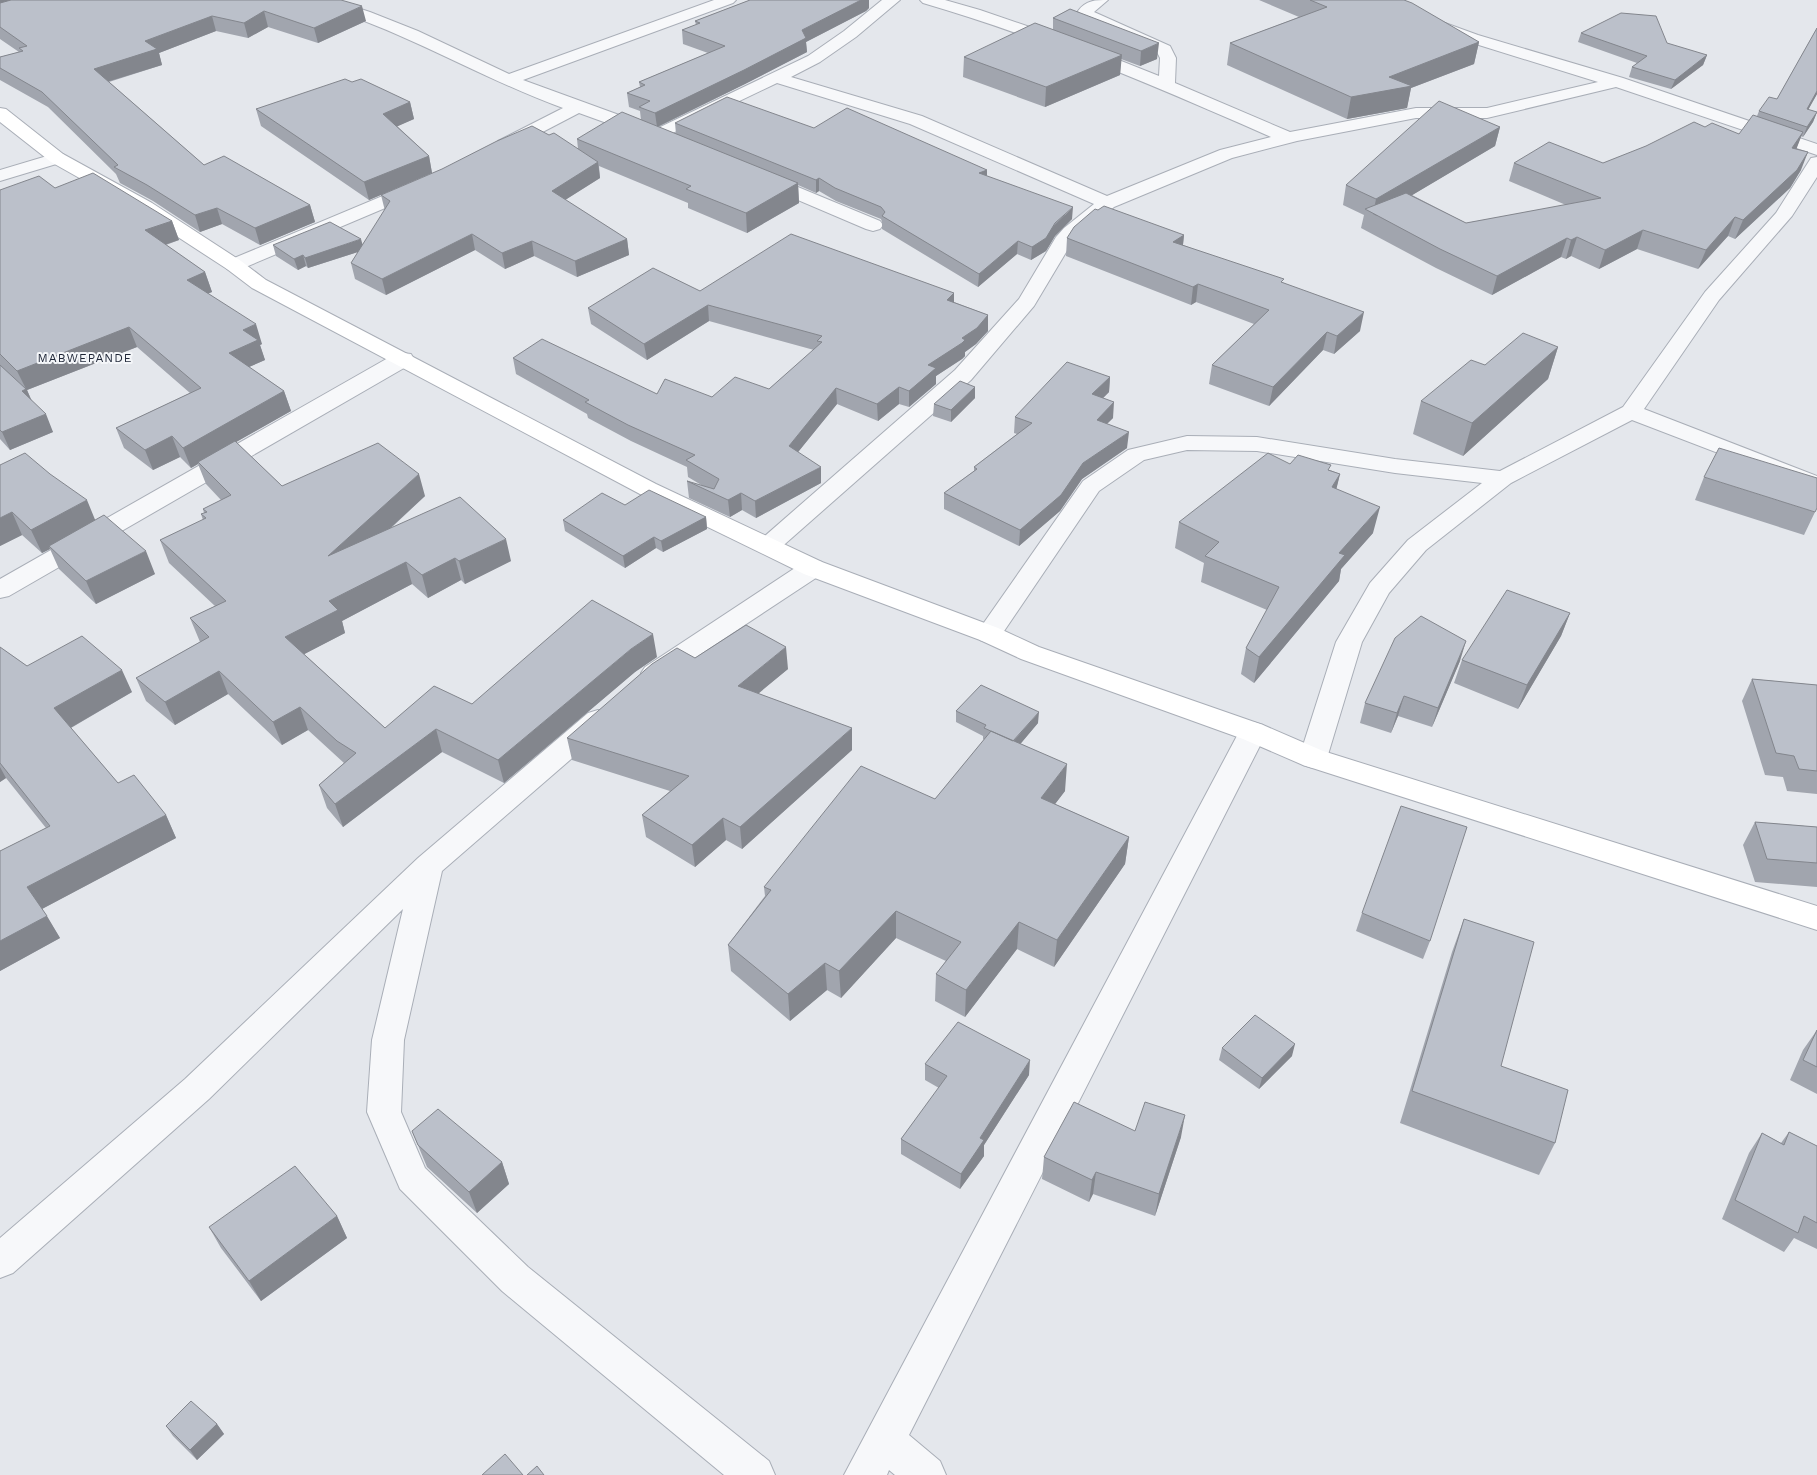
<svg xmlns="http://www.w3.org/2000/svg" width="1817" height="1475" font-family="'Work Sans',sans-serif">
<rect width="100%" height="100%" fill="#e4e7ec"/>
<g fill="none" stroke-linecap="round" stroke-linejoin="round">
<!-- street casing -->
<g stroke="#a9aeb7" stroke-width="2">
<path id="street" d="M307,0H333L370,12L418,31L509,74L714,0H736L733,3L523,80L652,127L654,130L808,56L844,31L882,0H900L856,37L820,62L791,77L922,116L1107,196L1220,150L1271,137C1157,87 1043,38 923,3L920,0H945L980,10L1071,41L1159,76L1160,58L1157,52L1081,18L1078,11C1086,0 1095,0 1108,0L1094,12L1170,46L1176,58L1175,83L1290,132L1416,108H1487L1598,82L1466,41L1363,3L1360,0H1382L1478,35L1623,78L1817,144V155L1616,87L1487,118H1416L1297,141L1232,158L1114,207L1071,244L1034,306L971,380L777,551L768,554L759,551L756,546L759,541L955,370L1019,299L1056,237L1064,228L1094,204L910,124L777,83L658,140L652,139L649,135H640L579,113L510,149L504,150L498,149L495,145L498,141L563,108C477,77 399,27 310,3Z
M57,153L63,154L66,158L63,162L0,181V170Z
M1817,157V177L1792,216L1719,300L1644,409L1817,476V491L1632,420L1511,483L1426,550L1389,593L1362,642L1327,758L1323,765L1313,768L1303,765L1299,758L1336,642L1370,583L1408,540L1482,483L1395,473L1257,451L1187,450L1144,460L1099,491L998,640L989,643L980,640L976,634L1083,481L1128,450L1187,436L1257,437L1395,459L1500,471L1623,407L1705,292L1776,213L1811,158Z
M764,173L880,221L883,225L880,229L873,231L866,229L758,183L755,179L758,175Z
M416,182L423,184L425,188L423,192L241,269L234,271L227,269L224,265L227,261Z
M403,353L411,354L414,359L411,364L9,596L0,598V579L395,354Z
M813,560L822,562L825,568L822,574L663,679L654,682L645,679L641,673L645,667L804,562Z
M598,710L608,713L612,720L608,727L442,871L404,1040L401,1112L425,1168L528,1267L769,1461L775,1475H724L502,1291L400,1189L367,1112L372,1040L403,909L209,1099L13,1273L0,1278V1238L185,1079L418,858L588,713Z
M1253,722L1263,725L1267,732L909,1435L940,1461L946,1475H895L889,1470L887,1475H844L1239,732L1243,725Z"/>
</g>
<!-- secondary casing -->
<g stroke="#a9aeb7" stroke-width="2">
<path id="secondary" d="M0,108L6,109L63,154L152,203L241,261L266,280L656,484L822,562L998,628L1039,647L1263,725L1323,751L1817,906V930L1303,765L1243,739L1021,659L980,640L804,574L640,494L252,288L227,269L138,211L51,162L0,122Z"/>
</g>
<!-- street -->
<use href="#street" fill="#f7f8fa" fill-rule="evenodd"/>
<!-- secondary -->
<use href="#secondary" fill="#fff" fill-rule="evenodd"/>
</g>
<!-- wall -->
<path fill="#a1a5ae" d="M0,0H341L366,21L318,43L268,27L248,38L216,31L159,53L162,65L109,82L204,165L310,205L315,222L260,245L222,224L200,232L153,201L120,183L116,174L48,107L0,80V57L19,52L0,39Z
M750,0H869V8L866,11L806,42L807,52L745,84L658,127L676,134L675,123L814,128L987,170V176L1072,219L1055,236L1046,251L1031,260L1017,254L978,287L882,229V222L881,219L836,201L819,191L816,193L798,185L799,203L747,233L688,208V203L599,166L600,178L565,200L627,239L629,255L577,277L534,256L505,269L475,250L386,295L355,279L351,263L358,252L308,268L306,266L298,270L276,256L273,245H362L385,211L381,195L578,149L577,139L641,120L640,111L629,107L627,93L640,87L639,82L708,53L683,44L682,30L696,25L695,21Z
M1259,0H1404L1479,42L1474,64L1411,88L1407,108L1347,119L1227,65L1230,43L1299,17Z
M1070,9L1157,59L1140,66L1121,59L1120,75L1045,107L963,77L964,57L1053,29V18Z
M1817,28V94L1808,110L1817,112L1813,122L1803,137L1801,136L1796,149L1801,170L1790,188L1735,239L1728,236L1698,269L1637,249L1599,269L1571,256L1566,259L1561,257L1492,295L1436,268L1361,228L1364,215L1343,205L1346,185L1500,127L1495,146L1412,195L1466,223L1566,205L1509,181L1514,163H1603L1705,127L1739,134L1757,116L1759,111L1777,99Z
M1581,33L1707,55L1703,65L1671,89L1629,77L1632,67L1637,63L1578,42Z
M352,82L410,102L414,119L397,126L429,156L432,173L369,200L261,126L256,109Z
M55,188L172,221L179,240L166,245L205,272L212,292L208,293L262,344L260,345L265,360L249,367L284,391L291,411L236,442L282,486L425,496L390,529L511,561L465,584L461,580L428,598L412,584L342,621L345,633L304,654L385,728L472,704L657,657L635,672L504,783L442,752L343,827L327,808L319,785L344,763L308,730L282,745L228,694L175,725L146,701L136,678L200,642L190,618L215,606L169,563L160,540L203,520L201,514L204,513L203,509L221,500L206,484L198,464L191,468L180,457L153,470L124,448L116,428L190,393L137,347L27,390L32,401L53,432L10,450L0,439V190Z
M1184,235L1183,245L1284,283L1360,331L1334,354L1323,350L1269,406L1209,384L1212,365L1254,324L1196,302L1191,305L1066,256L1067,238Z
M700,291L954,293V302L988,315V331L976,344L965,352V356L962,359L936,376V384L909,407L899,404L878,421L837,404L798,452L821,483L756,518L742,510L730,517L689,498L687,481L703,486L688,477L687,467L631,441L588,418L587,414L516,374L513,358L657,394L712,397L769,389L814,350L709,321L647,360L591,324L588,308Z
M1558,347L1548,379L1463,456L1413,434L1421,401L1485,365Z
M1110,377L1109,392L1103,398L1113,418L1107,424L1127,448L1082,479L1060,511L1019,546L944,509V493L974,471V467L1017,434L1014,433L1015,417Z
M975,387V398L951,422L933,416L934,404Z
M1290,464L1330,470L1340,474L1336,489L1373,533L1341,569L1339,581L1254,683L1241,674L1246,648L1267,610L1201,582L1204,563L1175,548L1179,522Z
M0,465L95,520L155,574L96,604L59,569L50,549L42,553L22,535L0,546Z
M1704,477L1815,512L1804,535L1695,500Z
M625,505L706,517L707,529L663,552L656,548L625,568L565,531L563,520Z
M1570,613L1561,636L1518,709L1454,683L1462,660Z
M0,647L27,666L132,692L71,728L118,783L166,815L176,838L42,909L60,938L0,971V851L46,828L6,778L0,782Z
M695,658L788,669L758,693L852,750L742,849L726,840L695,867L646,837L642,815L670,791L572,760L567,738Z
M1460,661L1432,727L1398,716L1391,733L1360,723L1365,703Z
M1752,679L1817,685V794L1787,791L1783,777L1765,775L1742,701Z
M956,711L1038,723L1020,744L1065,791L1055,804L1129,837L1125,864L1054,967L1017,949L965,1017L935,1001L936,974L946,961L896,938L841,998L827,990L790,1021L731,971L728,945L765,896L764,887L935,799L984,740L983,739V736L956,722Z
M1755,822L1817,827V887L1755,882L1743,845Z
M1362,913L1430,941L1423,959L1356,931Z
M1464,919L1501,1066L1555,1143L1539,1175L1400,1123L1452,952Z
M1817,1030V1094L1790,1080L1803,1050Z
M1222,1048L1292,1056L1259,1089L1219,1060Z
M925,1064L1029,1075L984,1145V1156L960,1189L901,1154V1139L939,1088L925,1080Z
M412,1131L502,1162L509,1184L477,1213L427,1167Z
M1135,1131L1181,1137L1155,1216L1093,1194L1089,1202L1042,1179L1044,1157Z
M1789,1132L1817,1146V1249L1794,1238L1784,1252L1722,1219L1749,1153L1762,1133L1781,1143Z
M337,1216L347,1238L261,1301L221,1248L209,1227Z
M217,1424L224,1434L197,1460L173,1436L166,1426Z"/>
<!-- shaded-wall -->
<path fill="#83868d" d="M0,0H22L0,6Z
M861,0H869V8L866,11L806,42L807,52L745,84L657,127L655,113L802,30Z
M362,6L366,21L318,43L314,28Z
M264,11L268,27L248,38L244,23Z
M212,16L216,31L159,53L162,65L100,84L94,69L145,41Z
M1479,42L1474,64L1411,88L1407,108L1347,119L1351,97L1389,77Z
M1159,43L1157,59L1140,66L1141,51Z
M1122,55L1120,75L1045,107L1046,87Z
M1707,55L1703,65L1671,89L1675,80Z
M1817,91V94L1803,119L1807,109Z
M410,102L414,119L387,131L383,114Z
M1817,112L1813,122L1803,137L1807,127Z
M1500,127L1495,146L1377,216L1373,214L1376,199Z
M1803,132L1796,150L1792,148Z
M1808,152L1801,170L1790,188L1735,239L1743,220Z
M429,156L432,173L369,200L364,182Z
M598,162L600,178L554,207L552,191Z
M987,170V182L979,173Z
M819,178V191L816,193V180Z
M798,183L799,203L747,233L746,213Z
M310,205L315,222L260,245L255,228Z
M1073,207L1072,219L1055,236L1046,251L1031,260L1032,247Z
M217,208L222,224L200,232L195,215Z
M1735,217L1728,236L1698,269L1706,250Z
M172,221L179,240L152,249L145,230Z
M1643,230L1637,249L1599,269L1605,250Z
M472,234L475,250L386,295L382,279Z
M1184,235L1182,253L1173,242Z
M1577,237L1571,256L1566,259L1571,240Z
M1567,238L1561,257L1492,295L1497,276Z
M361,239L364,250L308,268L305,258Z
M627,239L629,255L577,277L575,261Z
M532,241L534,256L505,269L502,253Z
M1018,241L1017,254L978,287L979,274Z
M303,255L306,266L298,270L294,259Z
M205,272L212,292L193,300L187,280Z
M1198,284L1196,302L1191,305L1193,287Z
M954,293V308L947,300Z
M708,305L709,321L647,360L644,344Z
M1364,312L1360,331L1334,354L1337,336Z
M988,315V331L976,344L965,352V356L962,359L936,376V384L909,407V391L928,365L962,338Z
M256,324L262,344L260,345L265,360L235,373L229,353L243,330Z
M129,327L137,347L27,390L34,407L22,391L26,389L17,371Z
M1327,332L1323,350L1269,406L1273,387Z
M1558,347L1548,379L1463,456L1472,423Z
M1110,377L1109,392L1091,410L1092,394Z
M899,387V404L878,421L877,404Z
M975,387V398L951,422V410Z
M836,388L837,404L790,462L789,446Z
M284,391L291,411L199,463L198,462V464L191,468L183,448Z
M1114,402L1113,418L1095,435L1097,420Z
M46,414L53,432L10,450L2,432Z
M1129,432L1127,448L1082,479L1060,511L1019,546L1020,530L1083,463Z
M172,436L180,457L153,470L145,450Z
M821,467V483L756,518L755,501Z
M419,474L425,496L335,579L328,556Z
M1340,474L1334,499L1332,487Z
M741,493L742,510L730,517L728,500Z
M87,500L96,522L49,546L50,549L42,553L31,530Z
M1380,507L1373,533L1341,569L1339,581L1254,683L1259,657L1339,553Z
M12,512L22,535L0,546V518Z
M706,517L707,529L663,552L661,541Z
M654,537L656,548L625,568L623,556Z
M506,539L511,561L465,584L459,561Z
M146,551L155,574L96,604L86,581Z
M455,558L461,580L428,598L422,575Z
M406,562L412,584L342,621L345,633L293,660L285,637L329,601Z
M1570,613L1561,636L1518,709L1527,685Z
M653,634L657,657L635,672L504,783L498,760L631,649Z
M1466,641L1460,661L1432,727L1438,708Z
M786,647L788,669L741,708L738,686Z
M122,670L132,692L65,731L54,708Z
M219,671L228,694L175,725L165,702Z
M1404,696L1398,716L1391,733L1397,713Z
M300,707L308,730L282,745L273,722Z
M1039,712L1038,723L1012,754L1013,742Z
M852,728V750L742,849L740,827Z
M436,729L442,752L343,827L335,804Z
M1067,764L1065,791L1039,825L1041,798Z
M0,767L6,778L0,782Z
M166,815L176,838L40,910L27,887Z
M723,818L726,840L695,867L692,845Z
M1129,837L1125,864L1054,967L1057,940Z
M896,911V938L841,998L839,971Z
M47,916L60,938L0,971V941Z
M1019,922L1017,949L965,1017L966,990Z
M825,963L827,990L790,1021L788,994Z
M1295,1044L1292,1056L1259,1089L1262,1078Z
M1030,1060L1029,1075L984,1145V1156L960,1189L961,1174L980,1138Z
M1185,1115L1181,1137L1155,1216L1159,1194Z
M502,1162L509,1184L477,1213L469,1192Z
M1096,1172L1093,1194L1089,1202L1092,1180Z
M337,1216L347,1238L261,1301L249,1281Z
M217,1424L224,1434L197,1460L190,1450Z"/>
<!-- building -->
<path fill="#bbc0ca" stroke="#83868d" d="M11,0H341L362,6L314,28L264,11L244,23L212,16L145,41L157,49L94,69L204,165L224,156L310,205L255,228L217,208L195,215L147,185L114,167L118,165L42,92L0,68V57L23,51L19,48L27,46L0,27V3Z
M750,0H861L802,30L806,38L744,70L655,113L639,107L650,101L627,93L645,85L639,82L725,46L682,30L700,23L695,21Z
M1310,0H1404L1412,3L1479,42L1389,77L1412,86L1351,97L1230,43L1327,7Z
M1070,9L1159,43L1141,51L1053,18Z
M1621,13L1656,16L1667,43L1707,55L1675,80L1632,67L1647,56L1581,33Z
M1035,23L1122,55L1046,87L964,57Z
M1817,28V91L1807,109L1817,112L1807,127L1759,111L1769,97L1777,99Z
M345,79L352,82L361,79L410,102L383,114L429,156L364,182L256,109Z
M727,97L814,128L847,108L987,170L979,173L1073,207L1055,223L1046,238L1032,247L1018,241L979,274L882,216L885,212L881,207L835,188L819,178L816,180L675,123Z
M1439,101L1500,127L1376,199L1346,185Z
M622,112L798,183L746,213L686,189L691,186L577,139Z
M1753,115L1803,132L1792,148L1808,152L1797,170L1743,220L1735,217L1706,250L1643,230L1605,250L1577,237L1571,240L1567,238L1497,276L1440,249L1365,209L1406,193L1466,223L1601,198L1514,163L1549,142L1603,163L1646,146L1694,122L1705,127L1712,123L1739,134Z
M532,126L549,135L554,133L598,162L552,191L627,239L575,261L532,241L502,253L472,234L382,279L351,263L390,201L381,195L442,169L497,141Z
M93,173L172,221L145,230L205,272L187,280L256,324L243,330L258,340L229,353L284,391L183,448L172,436L145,450L116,428L201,388L129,327L17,371L0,354V190L39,176L55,188Z
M1104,206L1184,235L1173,242L1284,279L1281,282L1364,312L1337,336L1327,332L1273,387L1212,365L1269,310L1198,284L1193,287L1067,238L1074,227L1095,209L1098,210Z
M330,222L361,239L305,258L303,255L294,259L273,245Z
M791,234L954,293L947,300L988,315L977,328L962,338L965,340L962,343L928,365L936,368L909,391L899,387L877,404L836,388L789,446L821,467L755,501L741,493L728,500L687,481L714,489L719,479L686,460L695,455L628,425L585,402L589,400L513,358L542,339L657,394L665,379L712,397L735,377L769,389L822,342L817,341L822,336L708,305L644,344L588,308L653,268L700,291Z
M1523,333L1558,347L1472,423L1421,401L1471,360L1485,365Z
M1067,362L1110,377L1092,394L1114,402L1097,420L1129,432L1083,463L1061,495L1020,530L944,493L977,469L974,467L1032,423L1015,417Z
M0,365L26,389L22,391L46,414L2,432L0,430Z
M960,381L975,387L951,410L934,404Z
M235,441L282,486L378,443L419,474L328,556L460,497L506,539L459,561L455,558L422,575L406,562L329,601L338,610L285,637L385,728L434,686L472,704L592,600L653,634L631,649L498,760L436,729L335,804L319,785L356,753L337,741L300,707L273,722L219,671L165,702L136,678L209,637L190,618L226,601L160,540L206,518L201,514L207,512L203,509L231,495L198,462Z
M1719,448L1817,478V508L1815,512L1704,477Z
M25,453L50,474L87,500L31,530L12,512L0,518V465Z
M1268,453L1290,464L1298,455L1331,465L1328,470L1340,474L1332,487L1380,507L1339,553L1345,555L1259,657L1246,648L1279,587L1205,556L1219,542L1179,522Z
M649,490L706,517L661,541L654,537L623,556L563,520L602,493L625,505Z
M104,515L146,551L86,581L49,546Z
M1507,590L1570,613L1527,685L1462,660Z
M1421,616L1466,641L1438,708L1404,696L1397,713L1365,703L1395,638Z
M746,625L786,647L738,686L852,728L740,827L723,818L692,845L642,815L689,776L567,738L652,664L677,648L695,658Z
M82,636L122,670L54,708L118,783L134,775L166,815L27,887L47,916L0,941V851L50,826L0,763V647L27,666Z
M1752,679L1817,685V771L1799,769L1794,756L1776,753Z
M981,685L1039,712L1013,741L984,728L986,725L956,711Z
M991,731L1067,764L1041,798L1129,837L1057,940L1019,922L966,990L936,974L961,942L896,911L839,971L825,963L788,994L728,945L771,890L764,887L861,766L935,799Z
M1401,806L1467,827L1430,941L1362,913Z
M1755,822L1817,827V863L1767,859Z
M1464,919L1534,942L1501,1066L1568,1090L1555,1143L1412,1091Z
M1255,1015L1295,1044L1262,1078L1222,1048Z
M958,1022L1030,1060L980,1138L984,1140L961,1174L901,1139L947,1076L925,1064Z
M1817,1030V1067L1803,1060Z
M1074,1102L1135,1131L1145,1102L1185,1115L1159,1194L1096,1172L1092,1180L1044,1157Z
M438,1109L502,1162L469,1192L418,1145L412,1131Z
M1789,1132L1817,1146V1223L1804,1216L1798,1233L1735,1200L1762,1133L1784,1145Z
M295,1166L337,1216L249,1281L209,1227Z
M191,1401L217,1424L190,1450L166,1426Z
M505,1454L523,1475H482Z
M537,1466L544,1475H527Z"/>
<g text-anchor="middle" stroke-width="4" stroke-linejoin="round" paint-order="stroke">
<!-- far-quarter labels -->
<g font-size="12" letter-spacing="1" fill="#1d2536" stroke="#f4f6f9">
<text x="85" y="362">MABWEPANDE</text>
</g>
</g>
</svg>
